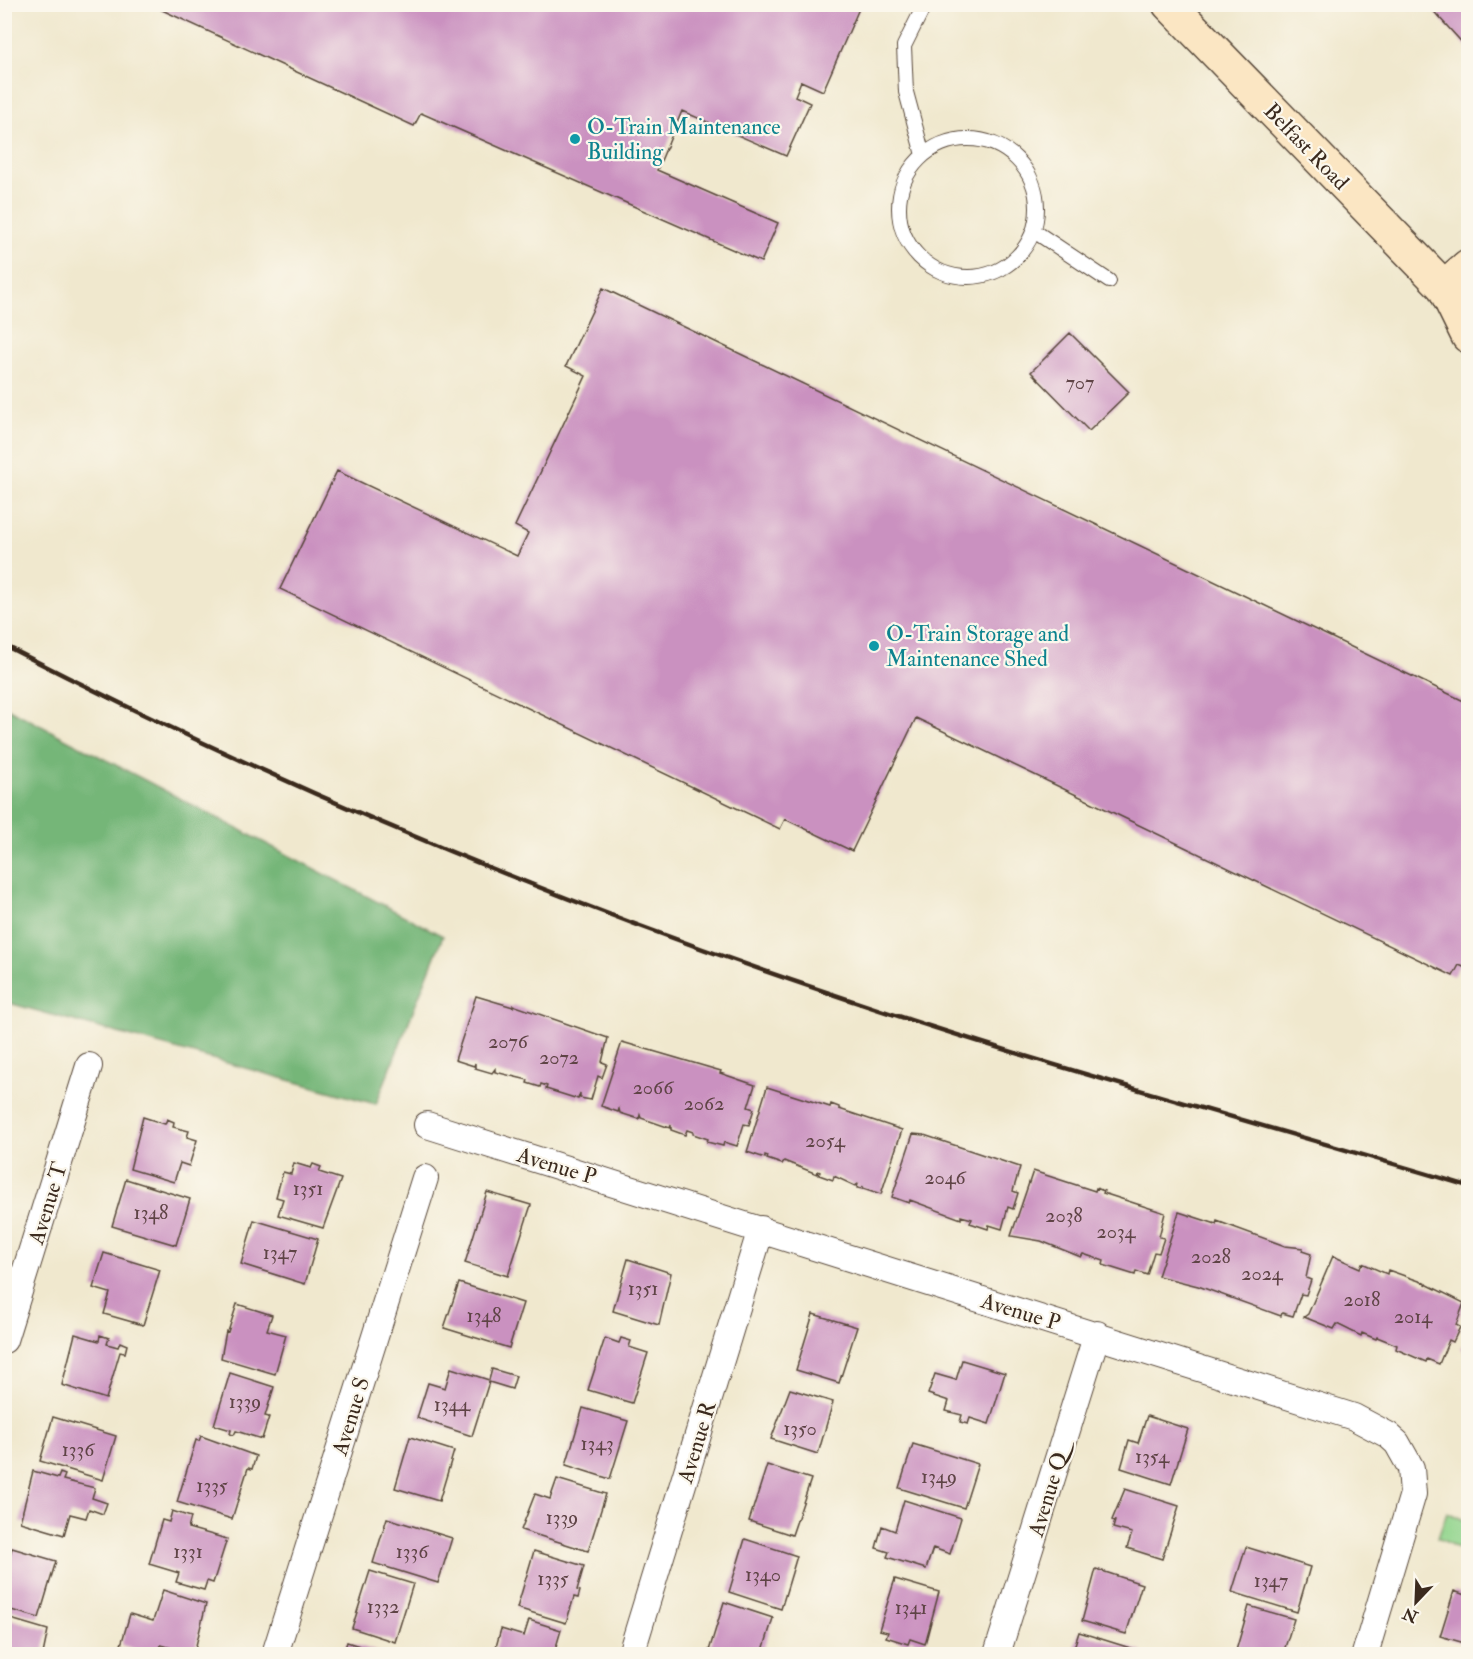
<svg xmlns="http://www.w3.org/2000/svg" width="1473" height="1659" font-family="'IM FELL Double Pica',serif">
<rect width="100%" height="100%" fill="#fbf7ec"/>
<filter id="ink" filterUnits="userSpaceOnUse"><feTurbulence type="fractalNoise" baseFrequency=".0167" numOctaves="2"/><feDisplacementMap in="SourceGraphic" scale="12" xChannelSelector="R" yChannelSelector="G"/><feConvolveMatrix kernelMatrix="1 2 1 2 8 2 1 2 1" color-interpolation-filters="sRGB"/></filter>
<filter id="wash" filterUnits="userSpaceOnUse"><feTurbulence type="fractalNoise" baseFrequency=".008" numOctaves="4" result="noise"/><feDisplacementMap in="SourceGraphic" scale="24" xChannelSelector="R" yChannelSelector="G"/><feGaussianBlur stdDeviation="1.35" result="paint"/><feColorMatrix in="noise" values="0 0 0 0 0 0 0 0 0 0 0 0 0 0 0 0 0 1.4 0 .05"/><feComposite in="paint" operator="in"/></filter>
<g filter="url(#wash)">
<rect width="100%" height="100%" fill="#f0e8ce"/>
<!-- green -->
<path fill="#91d48c" stroke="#667f55" stroke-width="1.5" d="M1447,1512L1468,1522V1553L1438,1538Z"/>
<!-- forest -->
<path fill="#74b678" stroke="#58704b" stroke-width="1.5" d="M5,707L443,936L376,1104L5,1002Z"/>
<g id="blocks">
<!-- building -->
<path fill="#ca91c0" d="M149,4H861L823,91L801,81L795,96L810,103L786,156L682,111L657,170L778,223L761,262L421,113L414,126Z
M1427,4H1468V49Z
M603,288L1468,703V969L1459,965L1453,976L916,718L852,851L785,819L780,829L280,589L337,471L517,556L528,533L515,526L586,376L566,366Z
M1070,333L1129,392L1089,431L1031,372Z
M476,996L513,1007V1005L608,1038L602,1062L607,1064L602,1078L598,1076L591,1100L580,1098V1093L578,1099L546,1089L547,1086L541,1084L540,1087L527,1083L528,1080L495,1072V1069L492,1073L475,1068V1063L474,1066L455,1060Z
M622,1042L721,1071L720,1073L755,1085L748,1107L754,1109L749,1125L744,1124L737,1146L724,1142L723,1146L707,1142L708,1139L693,1134V1132L687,1130L685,1135L671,1130V1125L670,1128L641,1118L640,1115L639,1119L620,1113L619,1109L618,1112L601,1106Z
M767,1087L830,1107L831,1104L839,1107V1109L902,1130L881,1194L863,1188V1186L862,1189L857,1188L858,1184L855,1186L834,1176L833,1180L819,1175L820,1172L818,1171L817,1174L784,1161L782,1164L767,1159L768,1156L765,1155V1158L747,1152Z
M143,1117L165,1124L167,1119L174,1122L173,1127L189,1131L187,1137L197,1140L189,1166L180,1163L174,1182L130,1169Z
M913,1134L924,1135L1020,1167L1013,1191L1018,1193L1013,1209L1008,1207L1002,1229L989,1225L988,1229L970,1223L972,1219L961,1216V1219L910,1200L909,1203L892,1197Z
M294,1163L311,1168L313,1164L321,1167L319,1172L341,1179L323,1228L278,1215L283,1199L276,1197L283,1172L291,1174Z
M1033,1171L1095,1191L1096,1188L1104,1191L1103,1193L1165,1213L1159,1237L1164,1238L1159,1253L1154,1252L1147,1275L1136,1271L1135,1275L1103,1265L1104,1261L1083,1254L1081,1257L1041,1241L1011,1236Z
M126,1179L190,1199L176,1245L112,1226Z
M487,1192L531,1205L508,1276L465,1263Z
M1179,1212L1216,1224L1217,1221L1285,1246L1303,1248L1302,1251L1311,1254L1306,1278L1311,1280L1306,1295L1301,1294L1293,1316L1282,1313L1281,1316L1198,1286L1158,1276Z
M254,1220L318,1239L305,1284L241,1264Z
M104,1253L160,1270L143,1325L104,1314L110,1293L93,1288Z
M1333,1256L1360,1268L1362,1263L1387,1274L1388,1270L1422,1282L1464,1303L1456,1325L1460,1327L1453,1342L1449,1340L1439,1364L1427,1359L1426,1362L1396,1349L1397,1345L1377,1337L1376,1339L1362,1333L1361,1336L1337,1324L1334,1329L1304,1317L1308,1314Z
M628,1259L671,1273L659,1325L613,1311Z
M459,1283L523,1303L509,1348L444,1328Z
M237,1304L272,1315L267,1330L286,1335L275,1374L221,1358L226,1331L228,1332Z
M813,1314L857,1327L839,1383L796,1370Z
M75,1334L99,1341L100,1335L109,1338L107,1344L118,1347L120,1342L127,1345L125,1353L120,1352L106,1399L62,1385Z
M605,1338L619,1343L621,1338L631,1341L629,1347L648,1353L632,1403L588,1390Z
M1468,1341V1357L1461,1347Z
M962,1360L1005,1373L989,1424L970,1418L968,1424L960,1422L962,1415L946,1411L949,1401L928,1394L935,1374L956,1380Z
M451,1368L489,1380L492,1369L516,1376L512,1389L489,1382L472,1436L417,1418L428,1383L445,1388Z
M230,1373L274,1387L265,1416L269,1417L262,1439L236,1431L234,1435L230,1434L231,1430L214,1425Z
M790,1389L833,1402L818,1454L771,1439Z
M583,1408L628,1421L610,1479L566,1465Z
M1147,1416L1188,1429L1171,1484L1121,1468L1129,1440L1138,1443Z
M53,1417L116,1436L103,1480L40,1461Z
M201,1436L256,1456L252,1469L248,1468L232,1519L177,1502L196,1440L199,1441Z
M410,1437L454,1451L439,1501L395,1488Z
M913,1444L978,1464L964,1508L899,1488Z
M767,1465L811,1479L792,1535L749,1521Z
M33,1471L58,1478L60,1473L65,1475L63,1480L95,1488L92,1498L107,1503L103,1514L89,1509L86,1518L70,1514L64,1535L20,1522Z
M557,1479L606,1494L588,1551L521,1530L535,1494L550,1499Z
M1125,1489L1179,1506L1162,1559L1127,1548L1132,1533L1113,1528L1115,1521L1112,1520Z
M904,1500L961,1518L950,1554L933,1548L926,1569L887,1557L889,1552L876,1548L882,1526L895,1531Z
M172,1511L191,1517L188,1528L227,1539L213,1583L207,1581L204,1590L176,1582L179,1573L149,1564L162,1520L169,1522Z
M387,1518L452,1538L438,1583L373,1563Z
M745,1539L797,1556L781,1609L729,1592Z
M1246,1547L1310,1567L1297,1612L1232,1592Z
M12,1548L56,1561L39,1618L4,1608V1574Z
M534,1551L584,1566L577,1590L580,1591L578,1598L574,1597L566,1623L517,1608Z
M1096,1569L1142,1584L1126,1634L1082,1621Z
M370,1571L413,1584L395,1642L352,1628Z
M895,1579L939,1592L925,1644L910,1639L908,1644L886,1637L888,1632L879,1630Z
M163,1590L206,1604L194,1654L161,1645L158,1654H152L121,1645L130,1614L153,1621Z
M1454,1591L1468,1596V1644L1440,1636Z
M724,1602L773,1618L762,1654H708Z
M1249,1606L1294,1619L1283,1654H1235Z
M4,1617L48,1630L43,1654H4Z
M529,1620L561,1630L554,1654H494L501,1629L524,1636Z
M1079,1632L1143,1652L1142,1654H1072Z
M347,1642L384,1654H343Z"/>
</g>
</g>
<g filter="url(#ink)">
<use href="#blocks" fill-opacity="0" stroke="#564638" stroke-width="1.5"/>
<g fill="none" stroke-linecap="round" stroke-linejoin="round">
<!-- lane casing -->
<g stroke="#564638" stroke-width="16">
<path id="lane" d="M899 208a69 69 0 1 1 138 0a69 69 0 1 1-138 0Z
M923,155L906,92L904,46L925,4
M1034,231L1109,281"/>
</g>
<!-- street casing -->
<g stroke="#564638" stroke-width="28">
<path id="street" d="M427,1125L1354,1417L1388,1435L1397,1443L1411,1468L1413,1494L1365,1654
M4,1340L89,1066
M275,1654L425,1178
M631,1654L761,1229
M997,1654L1097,1334"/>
</g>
<!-- secondary casing -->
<g stroke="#564638" stroke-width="36">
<path id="secondary" d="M1169,4L1444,287L1468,300
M1444,287L1468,336
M1444,287L1468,266"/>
</g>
<!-- lane -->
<use href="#lane" stroke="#fff" stroke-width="14"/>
<!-- street -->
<use href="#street" stroke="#fff" stroke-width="26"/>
<!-- secondary -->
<use href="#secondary" stroke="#fbe6c3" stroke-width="33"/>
<!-- rail -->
<path stroke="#3b2a1e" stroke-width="4.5" d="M4,645C270,782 546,898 829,993C1040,1065 1255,1122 1468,1186"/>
</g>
</g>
<!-- markers -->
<g fill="#0f9aa8" stroke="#fbf7ec" stroke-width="2">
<circle cx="575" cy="139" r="6"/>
<circle cx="874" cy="646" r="6"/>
</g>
<g text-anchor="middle" stroke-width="4.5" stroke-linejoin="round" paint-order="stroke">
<!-- number labels -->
<g font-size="20" fill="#5f4446">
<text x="1080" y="389">707</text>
<text x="508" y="1048">2076</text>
<text x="559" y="1064">2072</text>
<text x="653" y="1094">2066</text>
<text x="704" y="1110">2062</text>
<text x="825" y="1147">2054</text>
<text x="945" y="1184">2046</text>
<text x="308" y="1195">1351</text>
<text x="151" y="1219">1348</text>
<text x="1064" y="1222">2038</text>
<text x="1116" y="1238">2034</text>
<text x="280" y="1259">1347</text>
<text x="1211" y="1263">2028</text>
<text x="1262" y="1280">2024</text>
<text x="643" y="1295">1351</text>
<text x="1362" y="1306">2018</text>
<text x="484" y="1322">1348</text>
<text x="1413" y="1323">2014</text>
<text x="245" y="1408">1339</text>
<text x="452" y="1411">1344</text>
<text x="800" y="1435">1350</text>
<text x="597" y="1450">1343</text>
<text x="78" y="1456">1336</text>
<text x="1152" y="1463">1354</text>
<text x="939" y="1483">1349</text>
<text x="212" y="1492">1335</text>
<text x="562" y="1524">1339</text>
<text x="188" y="1558">1331</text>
<text x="412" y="1558">1336</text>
<text x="763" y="1581">1340</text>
<text x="553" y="1585">1335</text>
<text x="1271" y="1587">1347</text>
<text x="383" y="1613">1332</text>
<text x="911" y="1614">1341</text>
</g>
<!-- culture labels -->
<g font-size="22" fill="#0d838f" stroke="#fbf7ec" text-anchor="start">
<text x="587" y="134">O-Train Maintenance<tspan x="587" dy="25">Building</tspan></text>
<text x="886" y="641">O-Train Storage and<tspan x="886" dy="25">Maintenance Shed</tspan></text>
</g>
<!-- street labels -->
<g font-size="22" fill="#3b2a1e" stroke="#fbf7ec">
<text transform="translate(1307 146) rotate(46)" y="8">Belfast Road</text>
<text transform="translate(557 1165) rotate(17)" y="8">Avenue P</text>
<text transform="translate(47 1203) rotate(-73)" y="8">Avenue T</text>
<text transform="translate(1021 1311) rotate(17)" y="8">Avenue P</text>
<text transform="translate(350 1416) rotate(-73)" y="8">Avenue S</text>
<text transform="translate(696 1442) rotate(-73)" y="8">Avenue R</text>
<text transform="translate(1047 1494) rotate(-73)" y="8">Avenue Q</text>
</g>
</g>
<!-- margin -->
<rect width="1473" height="1659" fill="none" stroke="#fbf7ec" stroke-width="24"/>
<!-- north arrow -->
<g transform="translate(1416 1602) rotate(203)" stroke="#fbf7ec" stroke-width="4.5" paint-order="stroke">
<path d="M0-4.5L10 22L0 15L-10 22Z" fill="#3b2a1e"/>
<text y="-9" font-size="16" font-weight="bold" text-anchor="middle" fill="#3b2a1e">N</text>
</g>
</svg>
